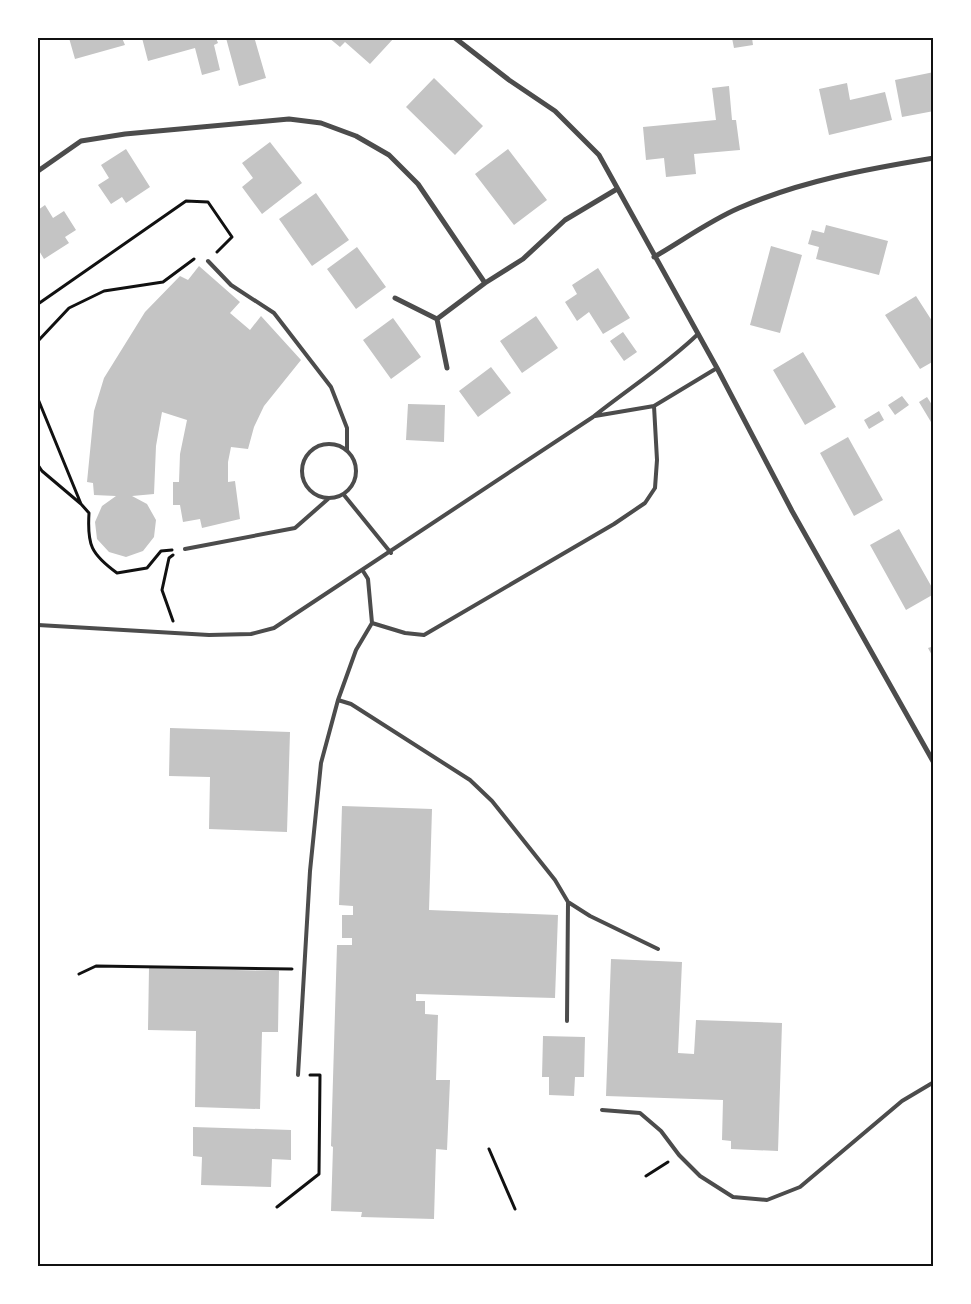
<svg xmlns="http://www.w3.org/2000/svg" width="971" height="1304" font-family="Signika,sans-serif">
<rect width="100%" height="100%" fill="#fff"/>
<!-- building -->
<path fill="#c4c4c4" d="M69,38H122L125,45L75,59Z
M142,38H216L218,43L214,45L220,70L202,75L195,48L148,61Z
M226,38H261L255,40L266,78L239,86Z
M329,38H394L370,64L345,42L340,47Z
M732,38H752L753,45L734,48Z
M934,72V111L902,117L895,80Z
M434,78L483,126L455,155L406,107Z
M847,83L850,100L885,92L892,120L829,135L819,89Z
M729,86L732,120H736L740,150L694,154L696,174L666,177L664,158L646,160L643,127L716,120L712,88Z
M270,142L302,183L262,214L242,187L253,178L242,163Z
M126,149L150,187L126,203L122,197L111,204L98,185L109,178L101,165Z
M508,149L547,200L514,225L475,174Z
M316,193L349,240L312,266L279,219Z
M45,205L53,218L64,211L76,230L65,237L69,243L44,259L38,249V210Z
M826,225L888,241L879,275L816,259L819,247L808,244L812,230L824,233Z
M771,246L802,255L780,333L750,325Z
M357,247L386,287L356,309L327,269Z
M199,266L240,302L230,313L250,330L261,316L301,360L264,406L254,427L248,449L231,447L228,462V482L235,481L240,519L202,528L200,519L183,522L180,505H173V482H179L180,454L187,420L162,412L156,446L154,494L132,496L147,504L156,520L154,537L143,551L126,557L109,552L97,539L95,522L102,506L116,496L94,495L93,483L87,482L94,411L104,378L145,312L180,276L188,280Z
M598,268L630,318L603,334L589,312L577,321L565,302L577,294L572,285Z
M916,296L934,324V361L920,369L885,315Z
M536,316L558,348L522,373L500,341Z
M393,318L421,357L391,379L363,340Z
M623,332L637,352L624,361L610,341Z
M803,352L836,407L805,425L773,370Z
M491,367L511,393L478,417L459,391Z
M902,396L909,405L895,415L888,405Z
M927,397L934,408V427L919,402Z
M408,404L445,405L444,442L406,440Z
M879,411L884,420L869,429L864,420Z
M848,437L883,500L854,516L820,453Z
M899,529L934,591V594L906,610L870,545Z
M934,646V659L928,648Z
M170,728L290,732L287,832L209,829L210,777L169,776Z
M342,806L432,809L429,910L558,915L555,998L416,994V1001H425V1014L438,1015L436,1080H450L447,1150L436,1149L434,1219L361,1217L362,1212L331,1211L333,1147L331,1146L337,945H352V938H342V915H353V906L339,905Z
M611,959L682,962L678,1053L694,1054L696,1020L782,1023L778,1151L731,1149V1141L722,1140L723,1100L606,1096Z
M149,968L279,971L278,1032H262L260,1109L195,1107L196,1031L148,1030Z
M543,1036L585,1037L584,1077H575L574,1096L549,1095V1077H542Z
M193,1127L291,1130V1160L272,1159L271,1187L201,1185L202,1157L193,1156Z"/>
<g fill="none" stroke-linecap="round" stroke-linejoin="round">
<!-- path -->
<path stroke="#111" stroke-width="3" d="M38,304L186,201L208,202L232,237L217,252
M38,341L69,308L104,291L163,282L194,259
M38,399L81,504L42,471L38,465
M81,504L89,513C87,545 91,554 117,573L147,568L161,551L172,550
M173,555L169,558L162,590L173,621
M79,974L96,966L292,969
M489,1149L515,1209
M646,1176L668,1162
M277,1207L319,1174L320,1075H310"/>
<!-- service -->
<path stroke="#4c4c4c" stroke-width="4" d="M208,261L231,285L274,313L331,387L347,428V450
M595,416L654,406L717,368
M302 471a27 27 0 1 1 54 0a27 27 0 1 1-54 0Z
M344,495L391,553
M185,549L295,528L328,499
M372,623L405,633L424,635L614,524L645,503L655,488L657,460L654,406
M38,625L209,635L251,634L274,628L593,417C628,389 666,365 698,334
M338,700L351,704L470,780L492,801L555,880L568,902L590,916L658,949
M567,1021L568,902
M298,1075L310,871L321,763L338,700L356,650L372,623L368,579L363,571
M602,1110L640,1113L661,1131L679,1155L700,1176L733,1197L767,1200L800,1187L902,1101L934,1082"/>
<!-- minor -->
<path stroke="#4c4c4c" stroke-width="5" d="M455,38L509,80L555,111L599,155L717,368L792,511L934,763
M38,171L81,141L125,134L289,119L321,123L356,136L389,155L418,184L485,283L523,259L565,220L617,189
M654,257C682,241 709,221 739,208C801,181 867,169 934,158
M395,298L437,319L447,368
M437,319L485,283"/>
</g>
<!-- border -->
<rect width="971" height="1304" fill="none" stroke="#ffffff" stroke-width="78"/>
<rect x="39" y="39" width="893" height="1226" fill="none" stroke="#111" stroke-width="2"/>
</svg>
